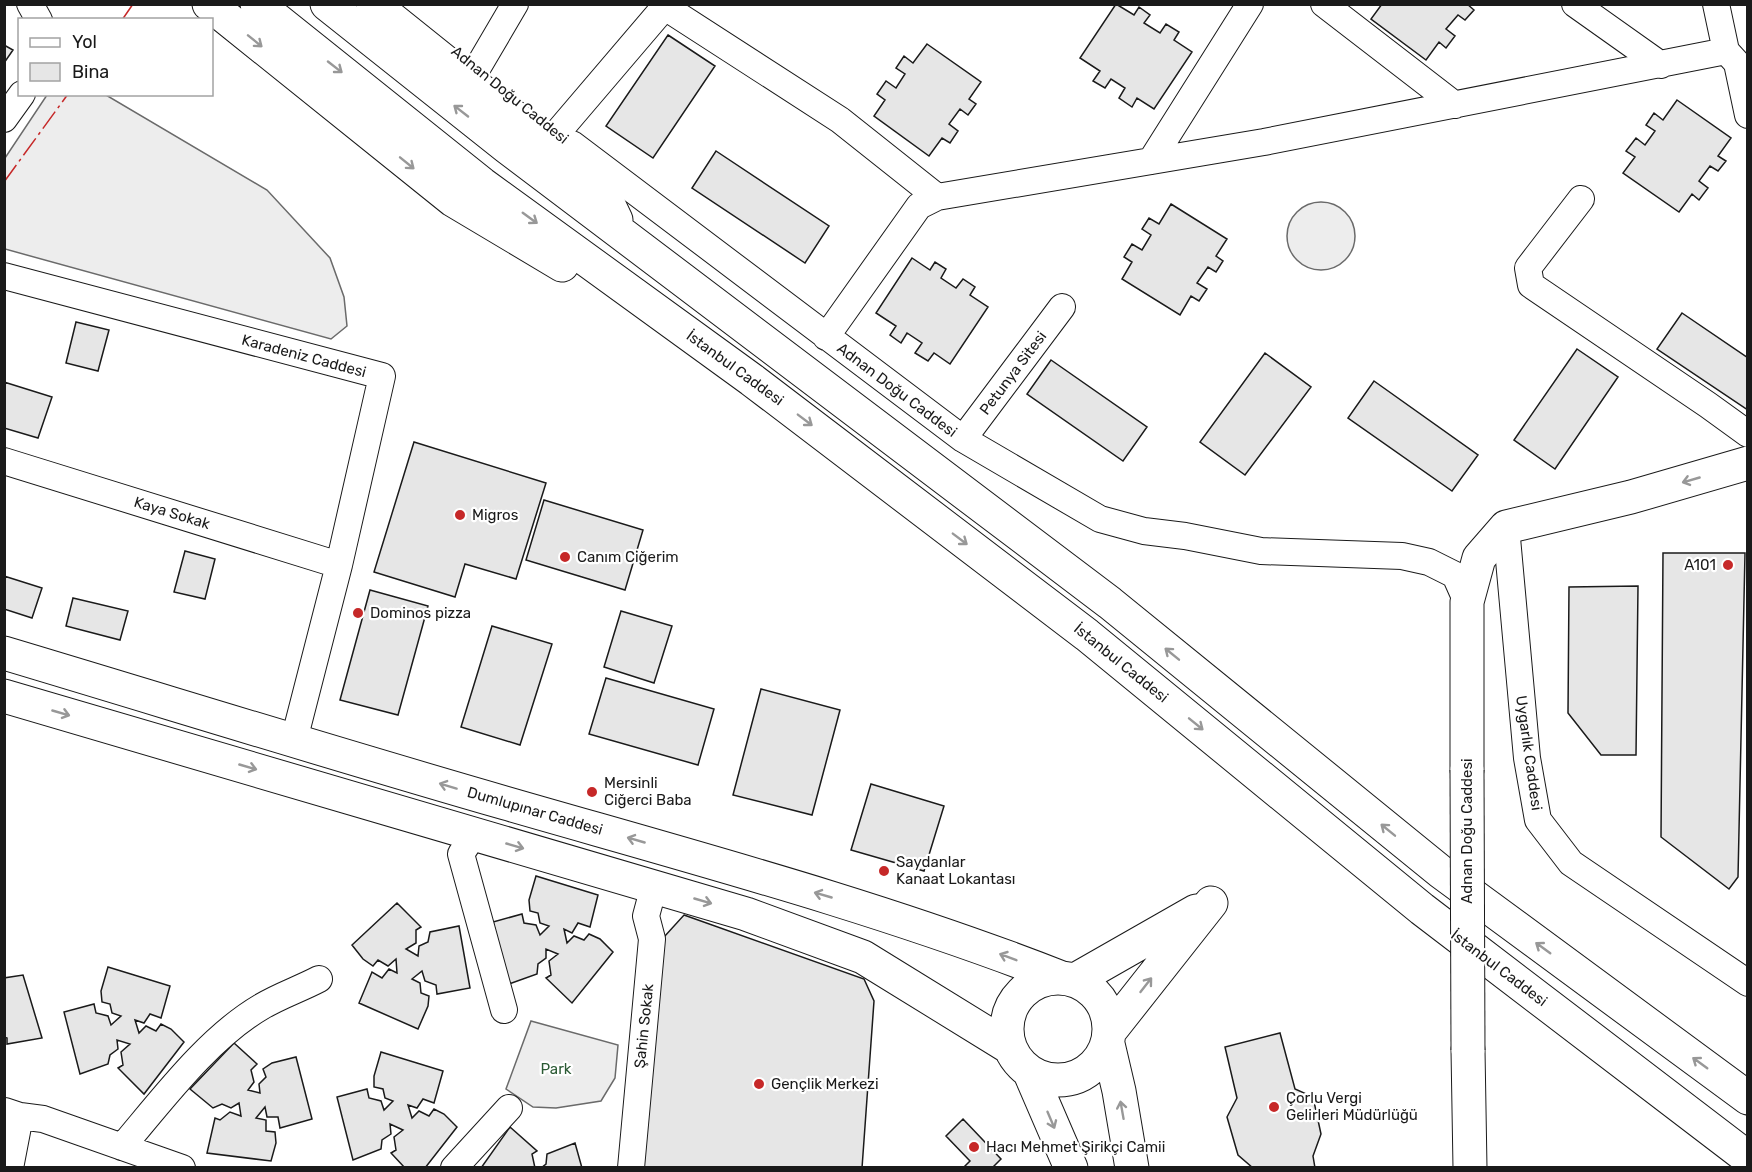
<svg xmlns="http://www.w3.org/2000/svg" width="1752" height="1172" font-family="Rubik,sans-serif">
<rect width="100%" height="100%" fill="#fff"/>
<!-- built -->
<path fill="#ededed" stroke="#6a6a6a" stroke-width="1.5" d="M47,95H106L267,190L330,258L344,297L347,326L331,339L5,249V158Z
M1287 236a34 34 0 1 1 68 0a34 34 0 1 1-68 0Z
M531,1021L618,1045L615,1078L601,1101L556,1108L533,1107L506,1089Z"/>
<!-- building -->
<path fill="#e6e6e6" stroke="#1a1a1a" stroke-width="1.5" d="M1116,4L1134,15L1139,7L1150,15L1144,23L1160,33L1166,24L1179,32L1174,40L1192,52L1154,109L1137,98L1132,107L1119,98L1125,88L1111,79L1105,88L1093,81L1100,71L1080,58Z
M1382,4H1467L1474,10L1465,20L1458,15L1446,29L1455,36L1446,48L1439,42L1426,60L1371,19Z
M668,35L715,66L653,158L606,126Z
M927,44L981,82L969,99L976,104L968,115L960,109L949,124L958,131L950,143L942,138L929,156L874,116L885,100L877,94L886,81L896,88L905,74L896,68L904,56L913,63Z
M4,45L13,50L4,63Z
M1677,100L1731,138L1718,156L1726,161L1718,171L1710,166L1699,181L1708,188L1699,200L1692,194L1679,212L1623,173L1635,157L1626,151L1636,138L1645,145L1655,131L1646,125L1654,113L1663,120Z
M716,151L829,226L805,263L692,188Z
M1171,204L1227,239L1216,256L1223,261L1216,272L1208,267L1197,283L1207,289L1199,301L1191,296L1180,315L1122,279L1132,262L1124,257L1132,244L1142,250L1151,235L1142,229L1149,218L1159,224Z
M912,258L930,270L935,262L946,269L941,278L956,288L963,279L975,287L970,295L988,307L950,364L934,353L928,361L915,353L922,343L907,333L901,343L890,335L896,326L876,313Z
M1682,313L1748,358V410L1657,349Z
M76,322L109,330L98,371L66,363Z
M1577,349L1618,377L1555,469L1514,440Z
M1265,353L1311,387L1245,475L1200,442Z
M1051,360L1147,427L1123,461L1027,394Z
M1374,381L1478,455L1452,491L1348,418Z
M4,382L52,397L38,438L4,428Z
M414,442L546,483L516,579L465,564L455,597L374,572Z
M544,500L643,530L625,590L526,560Z
M185,551L215,559L205,599L174,592Z
M1663,553H1745L1738,877L1729,889L1661,837Z
M4,576L42,588L32,618L4,609Z
M1638,586L1636,755H1601L1568,713L1569,587Z
M370,590L428,606L398,715L340,700Z
M73,598L128,611L120,640L66,626Z
M621,611L672,626L654,683L604,667Z
M492,626L552,644L520,745L461,727Z
M606,678L714,709L698,765L589,734Z
M761,689L840,710L812,815L733,795Z
M871,784L944,806L924,871L851,850Z
M536,876L598,895L590,927L578,923L572,933L564,929L567,943L574,936L584,940L589,934L600,939L613,952L572,1003L546,978L551,975L549,961L558,954L546,949V958L538,964L537,974L509,984L493,922L522,914L524,923L536,925L540,935L549,926L540,923L538,913L530,911L529,900Z
M397,903L421,927L416,930V943L406,949L418,956L419,946L428,942L430,932L459,926L470,988L437,994L436,985L425,981L422,971L412,979L420,983L421,993L429,996L428,1006L418,1029L359,1003L372,972L382,978L389,969L397,973L396,959L388,966L378,960L373,966L363,959L352,945Z
M684,915L864,979L874,1001L862,1168H642L664,937Z
M108,967L170,986L161,1018L150,1014L144,1023L135,1020L139,1033L146,1026L156,1031L161,1024L171,1029L184,1042L144,1094L118,1068L123,1065L121,1052L130,1044L117,1040L118,1049L110,1055L108,1064L80,1074L64,1012L94,1004L96,1013L108,1016L111,1025L121,1016L112,1013L110,1004L102,1002L101,991Z
M23,975L42,1038L7,1044V1038L4,1037V978Z
M1280,1033L1295,1089L1313,1097L1321,1134L1313,1156L1315,1168H1253L1238,1155L1227,1117L1237,1098L1225,1047Z
M234,1043L257,1064L251,1070L254,1082L248,1090L260,1093L259,1084L266,1077L263,1069L272,1063L296,1057L312,1119L280,1128L278,1117H267L265,1107L256,1118L266,1120V1131L275,1132L276,1143L271,1161L207,1153L215,1118L220,1120L230,1112L241,1116L239,1103L231,1108L222,1104L213,1108L190,1089Z
M381,1052L443,1071L434,1103L423,1099L417,1108L408,1105L412,1118L419,1111L429,1116L434,1109L444,1114L457,1127L425,1168H405L391,1153L396,1150L394,1137L403,1130L390,1124L391,1134L382,1140L381,1149L353,1160L337,1097L367,1089L369,1098L381,1101L384,1110L393,1101L385,1098L383,1089L374,1087V1076Z
M963,1119L1001,1159L992,1168H963L970,1161L946,1136Z
M510,1127L537,1151L532,1154L535,1168H481Z
M575,1143L582,1168H541L546,1164L547,1154Z"/>
<g fill="none" stroke-linecap="round" stroke-linejoin="round">
<!-- minor casing -->
<g stroke="#1a1a1a" stroke-width="28">
<path id="minor" d="M30,4L39,20
M1324,4L1455,105
M1575,4L1661,65
M1716,4L1726,51L1737,63L1748,115
M665,7L840,120L937,197
M478,67L515,4
M4,119L22,94
M557,133L667,4
M572,144L963,439L1100,519L1144,531L1185,536L1261,551L1402,556L1429,562L1455,575L1467,602
M1151,161L1250,4
M1581,199L1528,268L1531,285L1708,405L1748,434
M4,276L382,376L339,565L294,740
M826,337L919,206L937,197L1264,142L1726,51
M963,439L1062,307
M4,461L339,565
M1506,527L1527,758L1538,820L1571,863L1748,983
M474,834L461,854L504,1010
M5,1111L20,1116L10,1168
M20,1116L43,1119L182,1168
M122,1147C162,1100 208,1038 261,1007C279,996 300,989 319,979
M454,1168L509,1108
M631,1168L652,939L646,916L654,886"/>
</g>
<!-- major casing -->
<g stroke="#1a1a1a" stroke-width="35">
<path id="major" d="M4,653C171,703 338,755 505,803C692,857 881,907 1062,978
M4,696L746,914L863,957L1009,1047
M1467,770V602L1479,558L1506,527L1631,497L1748,463
M1007 1029a51 51 0 1 1 102 0a51 51 0 1 1-102 0Z
M1075,980L1196,911
M1110,1031L1211,903
M1108,1044L1119,1091L1132,1168
M1468,1050L1470,1168
M1030,1073L1071,1168"/>
</g>
<!-- highway casing -->
<g stroke="#1a1a1a" stroke-width="35">
<path id="highway" d="M209,4L453,200L562,265
M257,4L482,184L752,380L1087,635L1422,909L1748,1158
M327,4L507,147L1110,603L1441,872L1748,1098
M373,4L585,174L607,201L616,220"/>
</g>
<!-- minor -->
<use href="#minor" stroke="#fff" stroke-width="26"/>
<!-- major -->
<use href="#major" stroke="#fff" stroke-width="33"/>
<!-- highway -->
<use href="#highway" stroke="#fff" stroke-width="33"/>
<!-- major-bridge casing -->
<g stroke="#1a1a1a" stroke-width="35" stroke-linecap="butt">
<path id="major-bridge" d="M1467,770L1468,1050"/>
</g>
<!-- major-bridge -->
<use href="#major-bridge" stroke="#fff" stroke-width="33"/>
<!-- power -->
<path stroke="#c62828" stroke-width="1.5" stroke-dasharray="21 4.5 3 4.5" stroke-linecap="butt" d="M122,20L133,4
M4,182L68,94"/>
</g>
<!-- one-way arrows -->
<defs><path id="oneway-shaft" d="M-6 0H5M1.5-3L5.5 0L1.5 3" fill="none" stroke-width="1.6" stroke-linecap="round" stroke-linejoin="round" transform="scale(1.5)"/></defs>
<g stroke="#989898">
<use href="#oneway-shaft" transform="translate(255 41) rotate(39)"/>
<use href="#oneway-shaft" transform="translate(335 67) rotate(38)"/>
<use href="#oneway-shaft" transform="translate(461 111) rotate(-142)"/>
<use href="#oneway-shaft" transform="translate(407 163) rotate(39)"/>
<use href="#oneway-shaft" transform="translate(530 218) rotate(36)"/>
<use href="#oneway-shaft" transform="translate(805 420) rotate(37)"/>
<use href="#oneway-shaft" transform="translate(1691 480) rotate(164)"/>
<use href="#oneway-shaft" transform="translate(960 539) rotate(37)"/>
<use href="#oneway-shaft" transform="translate(1172 654) rotate(-141)"/>
<use href="#oneway-shaft" transform="translate(61 713) rotate(16)"/>
<use href="#oneway-shaft" transform="translate(1196 724) rotate(39)"/>
<use href="#oneway-shaft" transform="translate(248 767) rotate(16)"/>
<use href="#oneway-shaft" transform="translate(448 786) rotate(-163)"/>
<use href="#oneway-shaft" transform="translate(1388 830) rotate(-141)"/>
<use href="#oneway-shaft" transform="translate(636 840) rotate(-164)"/>
<use href="#oneway-shaft" transform="translate(515 846) rotate(16)"/>
<use href="#oneway-shaft" transform="translate(823 895) rotate(-164)"/>
<use href="#oneway-shaft" transform="translate(703 901) rotate(16)"/>
<use href="#oneway-shaft" transform="translate(1543 948) rotate(-144)"/>
<use href="#oneway-shaft" transform="translate(1008 957) rotate(-159)"/>
<use href="#oneway-shaft" transform="translate(1146 985) rotate(-52)"/>
<use href="#oneway-shaft" transform="translate(1700 1063) rotate(-144)"/>
<use href="#oneway-shaft" transform="translate(1122 1110) rotate(-100)"/>
<use href="#oneway-shaft" transform="translate(1051 1120) rotate(67)"/>
</g>
<!-- markers -->
<g fill="#c62828" stroke="#fff" stroke-width="2">
<circle cx="460" cy="515" r="6"/>
<circle cx="565" cy="557" r="6"/>
<circle cx="1728" cy="565" r="6"/>
<circle cx="358" cy="613" r="6"/>
<circle cx="592" cy="792" r="6"/>
<circle cx="884" cy="871" r="6"/>
<circle cx="759" cy="1084" r="6"/>
<circle cx="1274" cy="1107" r="6"/>
<circle cx="974" cy="1147" r="6"/>
</g>
<g text-anchor="middle" stroke-width="4.5" stroke-linejoin="round" paint-order="stroke">
<!-- street labels -->
<g font-size="15" fill="#1a1a1a" stroke="#fff">
<text transform="translate(510 95) rotate(39)" y="5">Adnan Doğu Caddesi</text>
<text transform="translate(304 356) rotate(15)" y="5">Karadeniz Caddesi</text>
<text transform="translate(735 368) rotate(36)" y="5">İstanbul Caddesi</text>
<text transform="translate(1013 373) rotate(-53)" y="5">Petunya Sitesi</text>
<text transform="translate(897 390) rotate(37)" y="5">Adnan Doğu Caddesi</text>
<text transform="translate(172 513) rotate(17)" y="5">Kaya Sokak</text>
<text transform="translate(1121 663) rotate(39)" y="5">İstanbul Caddesi</text>
<text transform="translate(1529 753) rotate(82)" y="5">Uygarlık Caddesi</text>
<text transform="translate(535 811) rotate(16)" y="5">Dumlupınar Caddesi</text>
<text transform="translate(1467 831) rotate(-90)" y="5">Adnan Doğu Caddesi</text>
<text transform="translate(1499 968) rotate(37)" y="5">İstanbul Caddesi</text>
<text transform="translate(644 1026) rotate(-84)" y="5">Şahin Sokak</text>
</g>
<!-- poi labels -->
<g font-size="15" fill="#1a1a1a" stroke="#fff" text-anchor="start">
<text x="472" y="520">Migros</text>
<text x="577" y="562">Canım Ciğerim</text>
<text x="1716" y="570" text-anchor="end">A101</text>
<text x="370" y="618">Dominos pizza</text>
<text x="604" y="788">Mersinli<tspan x="604" dy="17">Ciğerci Baba</tspan></text>
<text x="896" y="867">Saydanlar<tspan x="896" dy="17">Kanaat Lokantası</tspan></text>
<text x="771" y="1089">Gençlik Merkezi</text>
<text x="1286" y="1103">Çorlu Vergi<tspan x="1286" dy="17">Gelirleri Müdürlüğü</tspan></text>
<text x="986" y="1152">Hacı Mehmet Şirikçi Camii</text>
</g>
<!-- park labels -->
<g font-size="15" fill="#2b5a34" stroke="#fff">
<text x="556" y="1074">Park</text>
</g>
</g>
<!-- border -->
<rect width="1752" height="1172" fill="none" stroke="#1a1a1a" stroke-width="12"/>
<!-- legend -->
<rect x="18" y="18" width="195" height="78" fill="#ffffff" stroke="#a3a3a3" stroke-width="1.5"/>
<rect x="30" y="38" width="30" height="9" fill="#ffffff" stroke="#a3a3a3" stroke-width="1.5"/>
<text x="72" y="48" font-size="18" fill="#1a1a1a">Yol</text>
<rect x="30" y="63" width="30" height="18" fill="#e6e6e6" stroke="#a3a3a3" stroke-width="1.5"/>
<text x="72" y="78" font-size="18" fill="#1a1a1a">Bina</text>
</svg>
